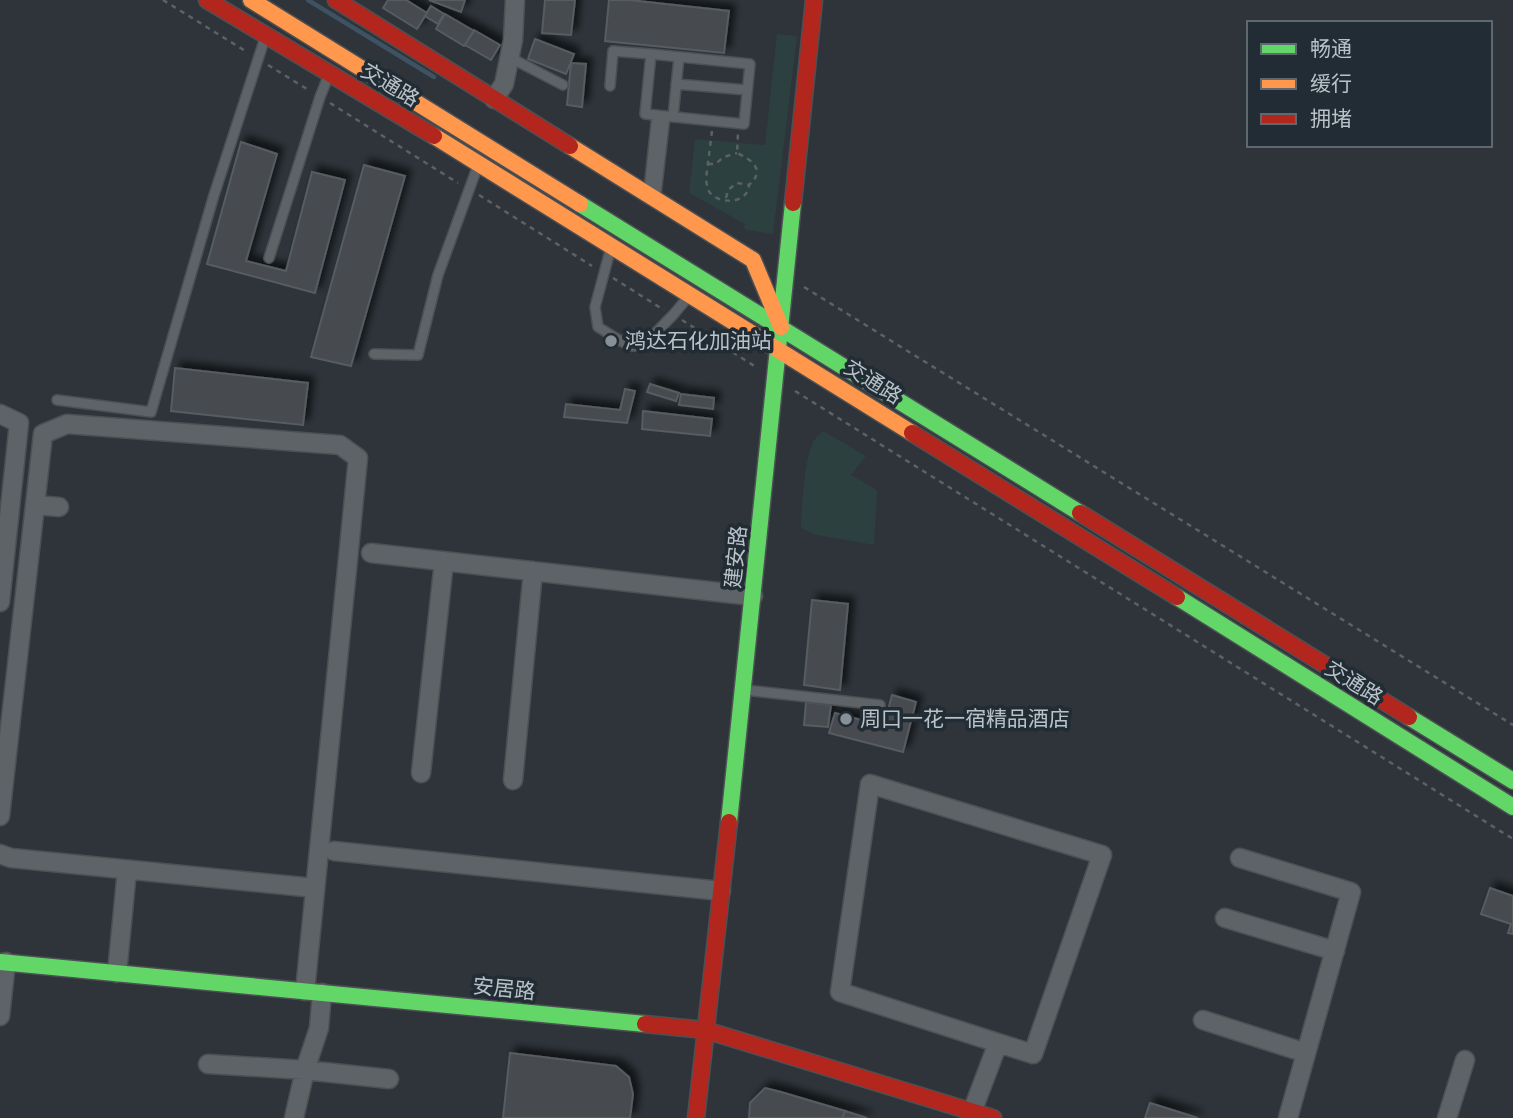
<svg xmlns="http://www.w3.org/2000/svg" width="1513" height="1118" font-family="Quicksand,'Noto Sans SC',sans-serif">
<defs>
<filter id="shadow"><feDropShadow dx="6" dy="-6" stdDeviation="3.5" flood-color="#0009"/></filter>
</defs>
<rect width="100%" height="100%" fill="#2e343a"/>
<!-- green -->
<path fill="#2c403f" d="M777,34L797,36L773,234L747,230L744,228L745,224L689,193L695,139L765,145Z
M823,431L866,456L851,475L877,490L874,545L817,535L801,528C801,510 805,452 815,439C817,436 820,434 823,431Z"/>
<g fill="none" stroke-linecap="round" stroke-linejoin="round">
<!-- stream -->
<path stroke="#3e5262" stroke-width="4.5" d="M308,0L434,77"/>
</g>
<!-- building -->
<path fill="#464b50" stroke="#565c61" stroke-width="2" filter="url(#shadow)" d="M388,0H406L427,13L417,29L383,8Z
M429,0H465L461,12Z
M545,0H575L571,35L542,33Z
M609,0H629L729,11L724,53L605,41Z
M431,6L444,14L438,24L425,16Z
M445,14L474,31L464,46L436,29Z
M474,30L500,45L491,60L465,45Z
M535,39L574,54L566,74L528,59Z
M571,63L586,64L582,107L567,105Z
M241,142L277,154L246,261L286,271L312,172L345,180L315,293L207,264Z
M364,165L405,176L351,366L311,357Z
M175,368L308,383L303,425L171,411Z
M650,384L679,393L676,401L647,392Z
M625,389L635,391L627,423L564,417L566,404L620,410Z
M681,394L714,398L713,409L679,405Z
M643,411L712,419L710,436L642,429Z
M812,600L848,604L840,690L804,685Z
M892,695L916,702L903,752L829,733L835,713L884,726Z
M806,702L831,705L828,727L804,725Z
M1490,888L1513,896V934L1508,933L1511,924L1481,914Z
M510,1053L616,1066L629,1077L633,1094L630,1118H503Z
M765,1088L781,1092L845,1111L842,1118H749L750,1103Z
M1150,1103L1198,1118H1145Z
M845,1111L867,1118H842Z"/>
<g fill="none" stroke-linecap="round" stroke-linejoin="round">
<!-- lane casing -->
<g stroke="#4c5054" stroke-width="12">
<path id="lane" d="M651,54L750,64L744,124L645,114Z
M509,57L563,85
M676,84L747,90
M610,86L613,51L651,54
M673,117L679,57
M649,190L657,115
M656,194L665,116
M610,251L595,307L598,327L629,346H643L673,315L689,296
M269,258L320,97L328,77
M374,354L418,355L438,275L477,168
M57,400L151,412L214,195L264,41
M745,690L880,705"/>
</g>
<!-- street casing -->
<g stroke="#4c5054" stroke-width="21">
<path id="street" d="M494,99L504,84L513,40L515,0
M0,414L19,423L0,602
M35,505L59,507
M371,553L753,596
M421,773L444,561
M513,780L533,571
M0,816L43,434L67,424L340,445L358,458L305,991
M334,851L721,891
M0,854L11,858L315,888
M1240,858L1351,892L1288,1118
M1225,918L1335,951
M117,973L127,870
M0,1016L6,962
M1203,1020L1306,1053
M208,1064L305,1070L389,1079
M972,1112L998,1043L1033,1054L1102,855L870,784L840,992L998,1043
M294,1118L305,1070L319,1028L322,993
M1447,1118L1465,1060"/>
</g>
<!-- fast casing -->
<g stroke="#4c5054" stroke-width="19">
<path id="fast" d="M580,204L1080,513
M1177,597L1513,807
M1409,717L1513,781
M729,822L793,203
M0,962L645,1024"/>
</g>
<!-- slow casing -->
<g stroke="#4c5054" stroke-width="19">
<path id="slow" d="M251,0L580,204
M434,136L912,433
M570,146L753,260L781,327"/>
</g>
<!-- jam casing -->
<g stroke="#4c5054" stroke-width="19">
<path id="jam" d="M207,0L434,136
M336,0L570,146
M793,203L814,0
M912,433L1177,597
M1080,513L1409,717
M645,1024L705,1030L993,1118
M696,1118L729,822"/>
</g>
<!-- path -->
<path stroke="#5b6165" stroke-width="2.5" stroke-dasharray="5 5" stroke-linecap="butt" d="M163,0L247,52
M268,65L310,91
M330,103L458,183
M712,131L706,179C707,185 707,191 712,195C725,205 748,202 749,185C766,170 752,160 737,153L738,133
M708,164H715L724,157L737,153
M479,195L592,266
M726,198L728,190L737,183L749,185
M613,278L664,310
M804,287L1513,725
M682,320L756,367
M795,391L1513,839"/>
<!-- lane -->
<use href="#lane" stroke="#5e6368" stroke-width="9"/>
<!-- street -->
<use href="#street" stroke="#5e6368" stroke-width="18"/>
<!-- fast -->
<use href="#fast" stroke="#63d668" stroke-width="16"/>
<!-- slow -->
<use href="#slow" stroke="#ff974d" stroke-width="16"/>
<!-- jam -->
<use href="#jam" stroke="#b3261e" stroke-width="16"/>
</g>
<!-- markers -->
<g fill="#889097" stroke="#212c34" stroke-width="2.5">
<circle cx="611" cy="341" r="7"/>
<circle cx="846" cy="719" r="7"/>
</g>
<g text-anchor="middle" stroke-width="7" stroke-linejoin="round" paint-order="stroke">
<!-- street labels -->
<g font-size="21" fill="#b9c2c9" stroke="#212c34">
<text transform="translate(390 85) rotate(31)" y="7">交通路</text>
<text transform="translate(873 382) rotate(32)" y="7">交通路</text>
<text transform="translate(736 557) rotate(-84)" y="7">建安路</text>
<text transform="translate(1354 683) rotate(32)" y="7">交通路</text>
<text transform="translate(504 989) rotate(6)" y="7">安居路</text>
</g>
<!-- poi labels -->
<g font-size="21" fill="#b9c2c9" stroke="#212c34" text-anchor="start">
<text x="625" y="348">鸿达石化加油站</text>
<text x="860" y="726">周口一花一宿精品酒店</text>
</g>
</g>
<!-- legend -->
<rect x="1247" y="21" width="245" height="126" fill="#212c34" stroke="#5e6870" stroke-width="2"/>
<rect x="1261" y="44" width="35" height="10" fill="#63d668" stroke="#5e6870" stroke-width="2"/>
<text x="1310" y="56" font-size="21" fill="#b9c2c9">畅通</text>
<rect x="1261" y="79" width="35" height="10" fill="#ff974d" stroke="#5e6870" stroke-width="2"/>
<text x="1310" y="91" font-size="21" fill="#b9c2c9">缓行</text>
<rect x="1261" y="114" width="35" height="10" fill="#b3261e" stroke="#5e6870" stroke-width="2"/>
<text x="1310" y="126" font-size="21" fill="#b9c2c9">拥堵</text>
</svg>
